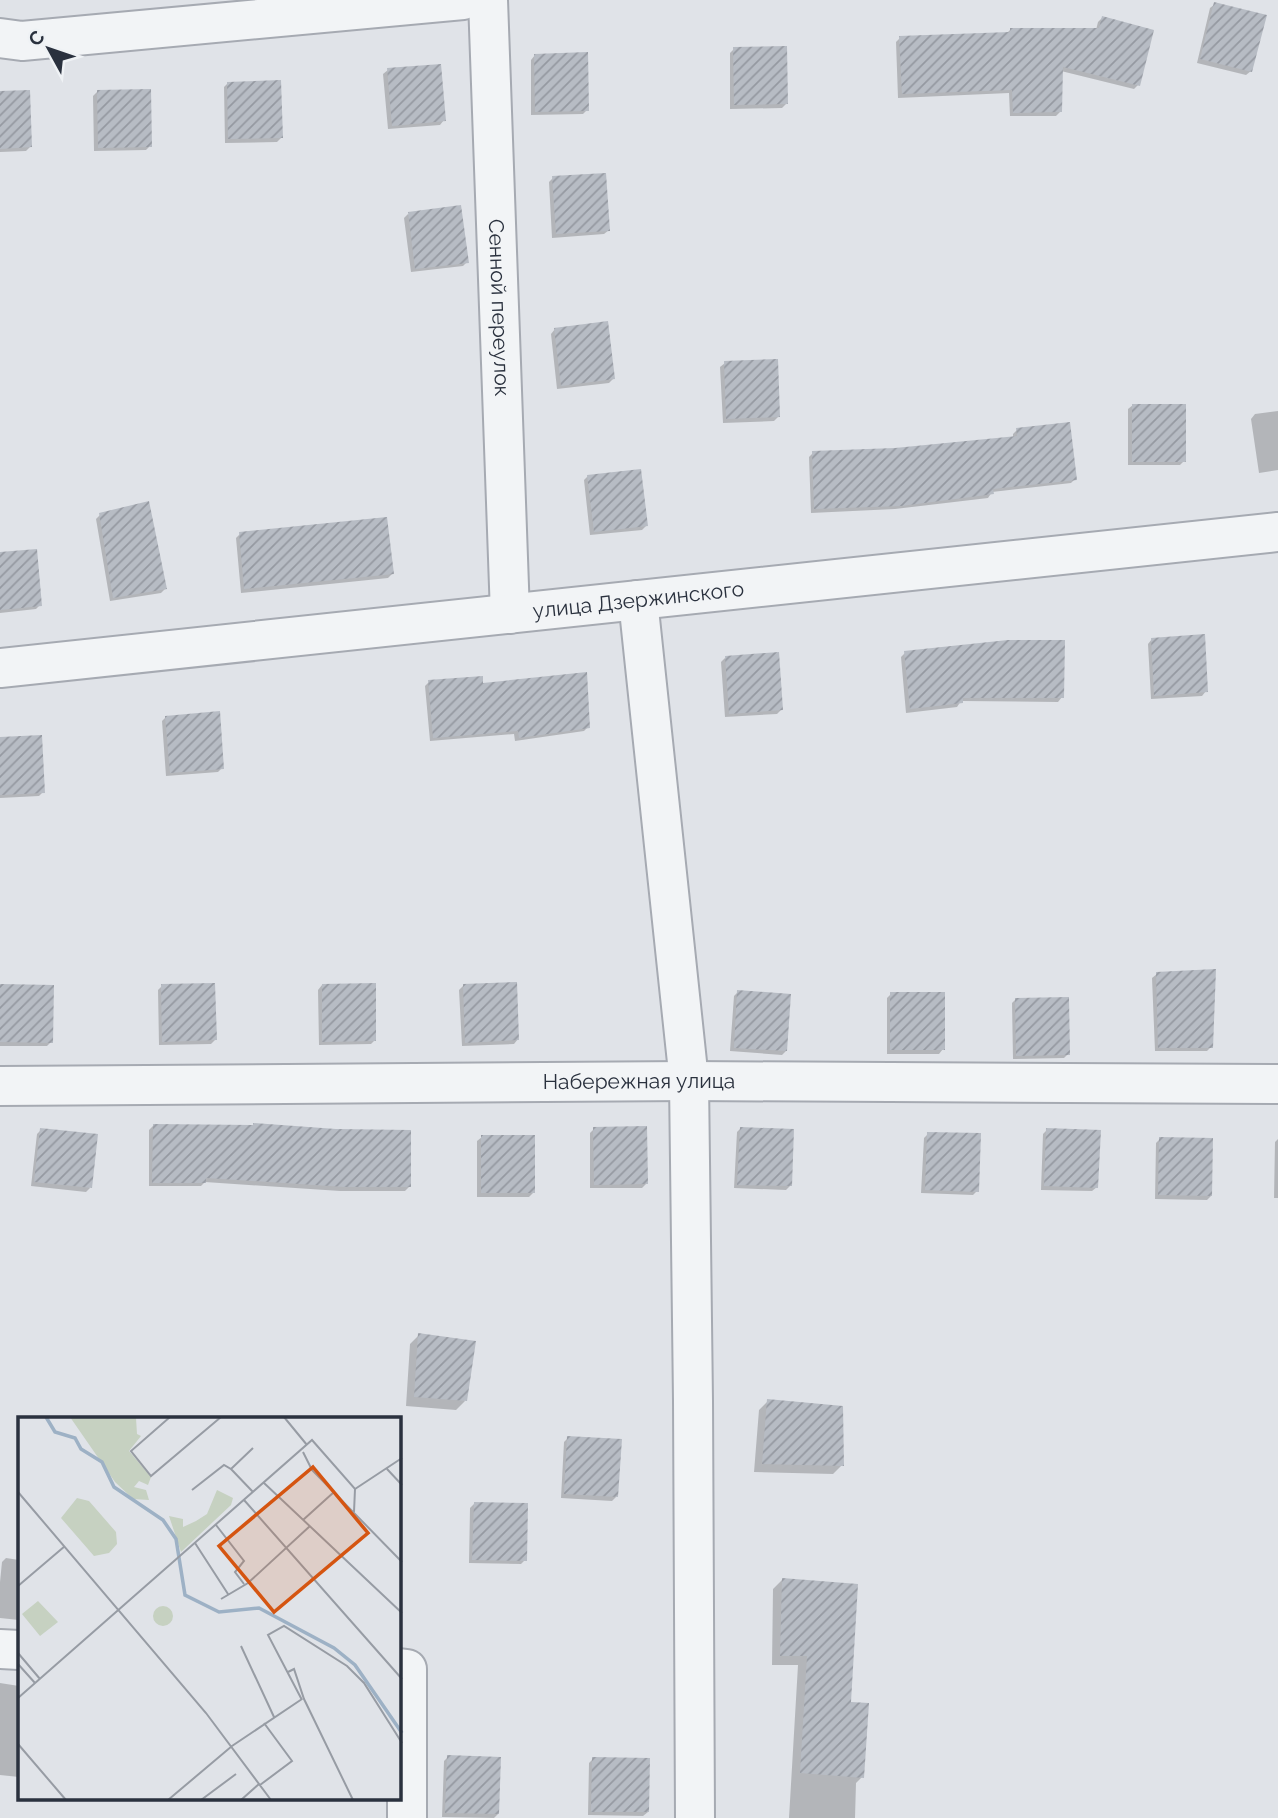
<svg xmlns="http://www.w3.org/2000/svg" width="1278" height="1818" font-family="Raleway,sans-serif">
<defs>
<pattern id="building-hatch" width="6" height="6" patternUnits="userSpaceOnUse" patternTransform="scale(1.75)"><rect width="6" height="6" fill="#b7bcc4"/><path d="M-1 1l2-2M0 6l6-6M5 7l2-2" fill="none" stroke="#9599a1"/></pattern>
</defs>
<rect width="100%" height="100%" fill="#e0e3e8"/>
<!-- shadow -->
<path fill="#0003" d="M1215,4L1251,71L1246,75L1197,63L1210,8Z
M1102,18L1138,85L1134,89L1061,71L1060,112L1056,116H1010L1009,93L898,98L896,42L900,38L1006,34L1010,30H1096L1098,22Z
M734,49L786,104L782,108L730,109V53Z
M535,55L587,110L583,114L531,115V60Z
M388,70L444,120L440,125L388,129L383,74Z
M228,83L281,138L277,142L225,143L224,87Z
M97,92L150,146L146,150L94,151L93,96Z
M0,93L30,147L26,151L0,152Z
M553,178L609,230L604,234L552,238L549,182Z
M408,214L467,262L463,266L411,272L404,218Z
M555,329L613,379L609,383L557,389L551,334Z
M725,363L778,417L774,421L723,423L720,367Z
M1133,405L1184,461L1180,465H1128V409Z
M1278,411V470L1259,473L1251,419L1255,414Z
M1017,430L1075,479L1071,483L992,492L988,498L895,509L811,513L809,457L813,453L895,449L1013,438V434Z
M588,476L646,526L642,530L590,535L584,480Z
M100,515L165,589L161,593L110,601L96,519Z
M240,534L392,574L388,578L241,593L236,538Z
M0,554L40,605L36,609L0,613Z
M1152,639L1206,691L1202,696L1151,699L1148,644Z
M905,653L1062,697L1058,702L961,701L957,707L906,713L901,657Z
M725,658L781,710L777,714L725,717L721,662Z
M429,682L482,685L588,727L584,731L515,741L514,734L430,741L425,686Z
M166,717L222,768L218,772L166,776L162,721Z
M0,739L43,792L39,796L0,798Z
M1157,974L1211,1047L1207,1051H1155L1152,978Z
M322,985L375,1040L371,1044L319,1045L318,990Z
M0,986L51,1042L47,1046H0Z
M162,986L215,1040L211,1044L159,1045L158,990Z
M463,986L518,1039L514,1044L462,1046L459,990Z
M738,992L786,1051L782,1055L730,1051L734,996Z
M891,994L943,1049L939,1054H887V998Z
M1016,999L1068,1054L1064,1058L1013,1059L1012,1003Z
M153,1126L409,1187L405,1191H340L205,1182L201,1186H149V1130Z
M741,1128L790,1186L786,1190L734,1188L737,1132Z
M594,1129L646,1184L642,1188H590V1133Z
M41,1130L90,1188L86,1192L31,1186L37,1134Z
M1047,1130L1097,1187L1092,1191L1041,1190L1043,1134Z
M928,1134L977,1191L973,1195L921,1193L924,1138Z
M482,1137L533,1193L529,1197H477V1141Z
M1160,1139L1211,1196L1207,1200L1155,1199L1156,1143Z
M1278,1139V1198H1274L1275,1142Z
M419,1335L465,1401L456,1410L406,1406L410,1344Z
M768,1401L842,1465L833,1474L754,1472L759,1410Z
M568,1438L616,1497L612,1501L561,1498L564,1442Z
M474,1504L525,1560L521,1564L469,1563L470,1508Z
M6,1558L19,1560V1620L0,1618V1582L2,1562Z
M782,1580L862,1777L856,1783L855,1818H789L798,1665H772L773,1589Z
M0,1683L19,1686V1777L0,1775Z
M448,1757L498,1814L494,1818L442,1817L444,1761Z
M593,1759L648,1812L643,1816L588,1815L589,1763Z"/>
<!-- building -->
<path fill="url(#building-hatch)" d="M1214,2L1267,15L1252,72L1200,59Z
M1102,16L1154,30L1140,86L1063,67L1062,112L1013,113L1012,90L902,94L899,36L1010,32V28H1099Z
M787,46L788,104L734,105L733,47Z
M588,52L589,111L535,112L534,54Z
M441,64L446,121L392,126L387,68Z
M281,80L283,138L228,139L227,82Z
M151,89L152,147L98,148L97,90Z
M30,90L32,147L0,149V91Z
M606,173L610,231L556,234L552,176Z
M461,205L469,263L415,269L408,212Z
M608,321L615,379L561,386L554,328Z
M778,359L780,417L726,419L724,361Z
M1132,404H1186V462H1132Z
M1070,422L1077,480L993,489L994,494L901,506L814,509L812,451L895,448L1017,436L1016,428Z
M641,469L648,526L594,532L587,475Z
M149,501L167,589L113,598L99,513Z
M387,517L394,574L244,589L239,532Z
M37,549L42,606L0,610V552Z
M1205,634L1208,692L1154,696L1151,638Z
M1008,640H1065L1064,698H963V703L910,709L904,651Z
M779,652L783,710L729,714L725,656Z
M587,672L590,728L519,738L518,731L433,738L428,680L483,676V683Z
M220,711L224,769L170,773L165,716Z
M42,735L45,793L0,795V737Z
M1216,969L1213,1048H1158L1156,972Z
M517,982L519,1040L465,1043L463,984Z
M215,983L217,1040L162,1042L161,984Z
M376,983V1041L322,1042V984Z
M0,984L54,985L53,1043L0,1042Z
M737,990L791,994L787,1051L734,1048Z
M890,992H945V1050H890Z
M1069,997L1070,1055L1016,1056L1015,998Z
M253,1123L336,1129L411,1130V1187H345L206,1178V1183H152L153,1124L253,1125Z
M647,1126L648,1184L594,1185L593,1127Z
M740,1127L794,1129L792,1186L737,1185Z
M40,1128L98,1134L92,1188L34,1182Z
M1046,1128L1101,1130L1098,1188L1044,1186Z
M927,1132L981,1133L979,1192L925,1190Z
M481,1135H535V1193H481Z
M1159,1137L1213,1138L1212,1196L1158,1195Z
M418,1333L476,1341L467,1401L414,1397Z
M767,1399L843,1406L844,1466L762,1464Z
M567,1436L622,1439L618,1497L564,1494Z
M474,1502L528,1503L527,1561L472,1560Z
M782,1578L858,1584L851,1702L869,1703L864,1778L800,1773L807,1656H780Z
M447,1755L501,1757L499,1814L445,1813Z
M592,1757L650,1758L649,1812H591Z"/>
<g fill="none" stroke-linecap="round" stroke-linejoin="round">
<!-- minor casing -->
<g stroke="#a6aab2" stroke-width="42">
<g id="minor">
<path id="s1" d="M488,0L510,614"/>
<path d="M0,38L22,41L463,0"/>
<path d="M638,600L689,1081L693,1401L695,1818"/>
<path id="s2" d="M0,668L1278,532"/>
<path id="s3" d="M0,1086L689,1081L1278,1084"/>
<path d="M0,1649L19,1650"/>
<path d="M399,1668L407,1669V1818"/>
</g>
</g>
<!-- minor -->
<use href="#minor" stroke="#f2f4f6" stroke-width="38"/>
</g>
<g text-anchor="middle" stroke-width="5" stroke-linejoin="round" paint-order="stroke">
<!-- street labels -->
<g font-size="21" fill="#2a313e" stroke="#eff2f5">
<text dy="7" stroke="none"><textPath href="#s1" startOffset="308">Сенной переулок</textPath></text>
<text dy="7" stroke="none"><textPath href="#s2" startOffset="642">улица Дзержинского</textPath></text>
<text dy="7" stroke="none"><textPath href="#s3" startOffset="639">Набережная улица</textPath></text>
</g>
</g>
<!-- overview -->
<g transform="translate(18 1417)">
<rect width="383" height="383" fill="#e0e3e8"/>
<path d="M52,0L118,1L119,17L123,19L111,34L133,60L130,68L121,64L116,70L128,73L131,83L115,82L97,65ZM199,73L215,81L213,88L163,135L151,99L165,102V110L178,104L189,97Z" fill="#c6d1c1"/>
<path d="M59,81L71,84L98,115L99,127L91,136L76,139L43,101ZM20,184L40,205L22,219L4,197ZM135 199a10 10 0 1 1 20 0a10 10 0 1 1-20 0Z" fill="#c6d1c1"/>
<path fill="none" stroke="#9db1c5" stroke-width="3.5" d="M28,0L37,15L57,21L63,32L84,45L96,70L145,103L158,122L167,178L201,195L241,191L316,231L337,248L384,316"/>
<path fill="none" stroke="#979ca4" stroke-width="2" d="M152,0L113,34L133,59L203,0M266,0L289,28M285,35L294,53L384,145M213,52L235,75M369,52L384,68M246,66L384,196M174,73L206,48L213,52L235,31M0,75L188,296L253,383M226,83L384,262M336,95L337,72M285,103L316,75M198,108L226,144L217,155L226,167M177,126L210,177M0,169L47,129M203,182L230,166L292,109M223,229L256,300M0,236L22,262M0,247L17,266M270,255L276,252L286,282L335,383M0,281L294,23L337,72L384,41M284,283L250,218L266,209L329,249L346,266L384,326M0,327L48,383M242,368L274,344L246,306M150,383L214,329L284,282M183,383L218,357M223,383L241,367"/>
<path fill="#d55511" fill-opacity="0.15" stroke="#d55511" stroke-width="3.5" d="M295,50L350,116L256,195L201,129Z"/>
<rect width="383" height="383" fill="none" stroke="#2a313e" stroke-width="3.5"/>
</g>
<!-- north arrow -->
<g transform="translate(49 49) rotate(310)" stroke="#eff2f5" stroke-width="5" paint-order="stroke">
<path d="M0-5L12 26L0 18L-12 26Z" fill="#2a313e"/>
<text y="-10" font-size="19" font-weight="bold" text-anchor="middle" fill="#2a313e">С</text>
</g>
</svg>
